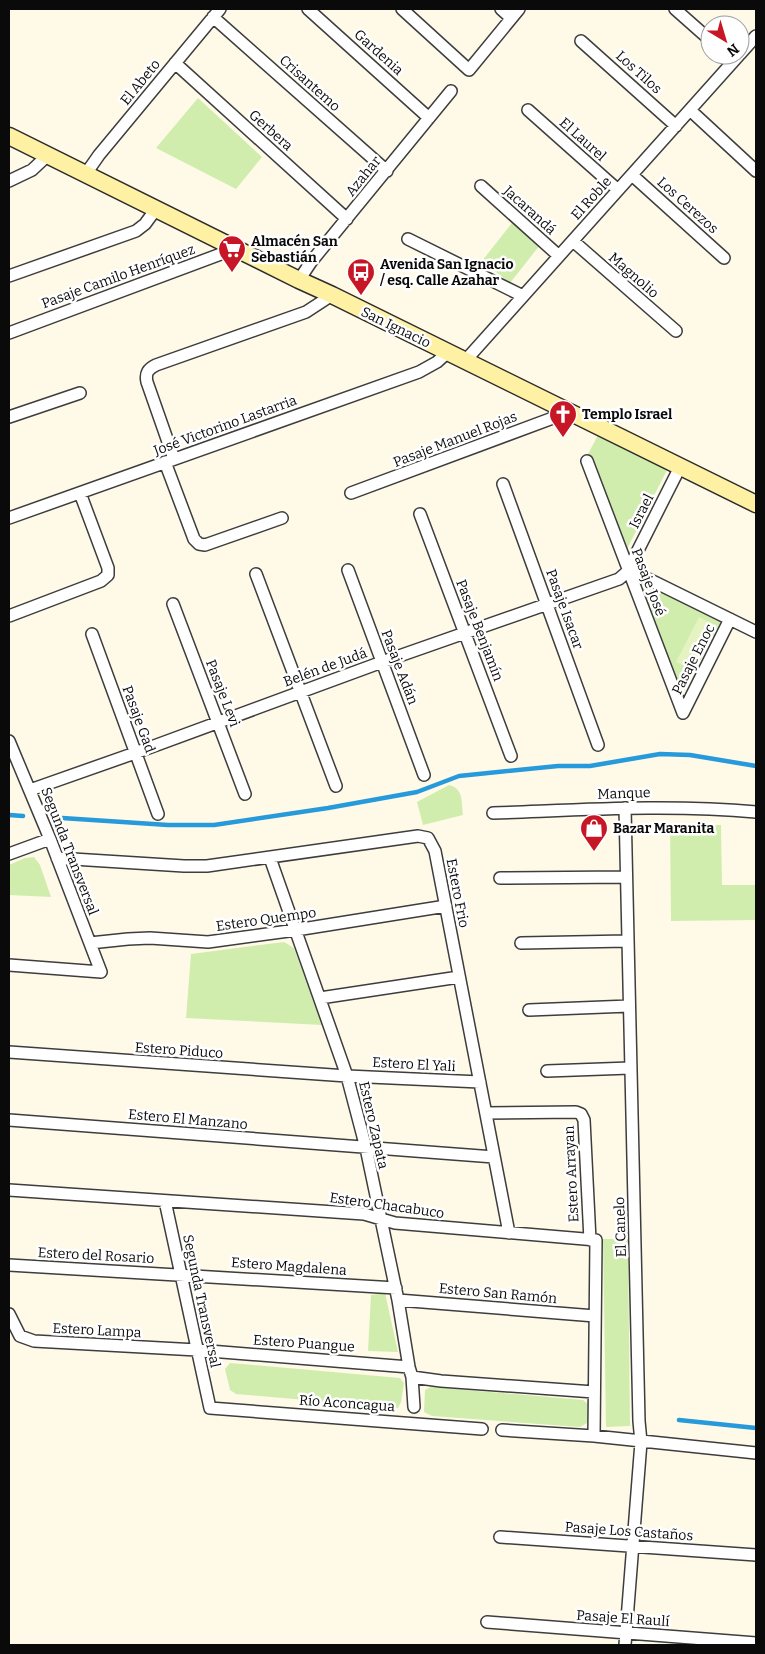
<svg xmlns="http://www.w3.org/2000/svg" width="765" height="1654" font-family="Bitter,serif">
<rect width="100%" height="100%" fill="#fff9e8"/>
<!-- grass -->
<path fill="#d1edae" d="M198,98L262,157L236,189L156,148Z
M512,223L540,245L510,283L482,261Z
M598,435L667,470L627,549L585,460Z
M638,576L722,619L680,699Z
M449,785C464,789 461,801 463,815L423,825L417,802Z
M670,825H721L722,885H756V920L671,921Z
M34,857L40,865L51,897L9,895V865L25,858Z
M284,942L294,948L322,1025L186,1018L191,954Z
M603,1239H628L630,1426L606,1427Z
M385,1293L398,1352L368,1351L371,1295Z
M230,1363L400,1378L404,1383L401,1402L398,1408L236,1394L230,1390L225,1369Z
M431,1387L583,1400L588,1404L587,1423L580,1427L432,1416L424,1412L425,1390Z"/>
<!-- pitch -->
<path fill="#e4f3c0" d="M699,617L717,626L694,671L676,662Z"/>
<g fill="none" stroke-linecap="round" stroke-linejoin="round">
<!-- stream -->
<path stroke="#269adb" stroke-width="4.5" d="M9,815L23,816
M62,818L168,825H214L328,808L417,792L459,776L558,766H590L660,754L690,755L756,766
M679,1420L756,1428"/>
<!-- street casing -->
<g stroke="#3d3d3d" stroke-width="14">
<path id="street" d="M308,9L429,118
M402,9L469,70L519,9
M501,9L511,18
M675,9L710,40
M213,17L387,171
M581,41L676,126
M740,54L756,36
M175,63L347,219
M528,110L618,190
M690,110L756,171
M85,175L99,155L220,9
M632,175L724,258
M9,181L32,170L48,155
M481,186L559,256
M408,239L523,296
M573,241L676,331
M9,276L136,231L145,224L156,209
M299,280L311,262L451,91
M9,333L237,248
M465,361L739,55
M9,417L80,393
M174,459L147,382C145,373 148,369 156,365L306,312L332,295
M587,461L683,713
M165,462L194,539L199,544L205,545L282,518
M503,484L598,745
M351,493L569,412
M420,514L511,756
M9,518L419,372L437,362L448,352
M628,569L756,632
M348,570L424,775
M256,574L336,786
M173,604L245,794
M9,616L101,581L108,575V568L80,493
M92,634L158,814
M683,713L730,619
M9,741L50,839L101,972L9,965
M30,790L135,753L382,662L619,579L627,572L680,467
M625,808L639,1421L641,1442L625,1645
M493,813C581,810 668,804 756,812
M9,854L50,839
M57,858L184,866H207L418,836L428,838L435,851L509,1233
M270,858L347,1076L366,1148L398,1300L409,1367L412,1377L414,1407
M500,878L626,877
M90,943L128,939L150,938L208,942L296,930L446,906
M521,943L627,941
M320,998L459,977
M529,1010L629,1006
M9,1052L347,1076L480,1082
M547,1071L630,1068
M486,1113L576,1112L581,1114L584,1120L590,1240
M9,1120L494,1157
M9,1190L364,1214L395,1223L596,1240L594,1436
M165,1201L210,1408L482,1429
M9,1265L396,1288
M398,1300L595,1316
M9,1314L20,1336L34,1341L197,1350L409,1367
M412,1377L441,1381L594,1392
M502,1430L594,1436L756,1453
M500,1537L756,1555
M487,1622L756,1643"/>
</g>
<!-- secondary casing -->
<g stroke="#2c2c2c" stroke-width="19">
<path id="secondary" d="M9,136L299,280L332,295L756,504"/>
</g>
<!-- street -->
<use href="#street" stroke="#fff" stroke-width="11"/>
<!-- secondary -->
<use href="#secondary" stroke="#fff1a3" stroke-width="16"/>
</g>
<!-- icons -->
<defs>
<g id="supermarket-pin" transform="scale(1.4375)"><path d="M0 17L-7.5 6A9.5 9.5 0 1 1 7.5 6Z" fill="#c71626" stroke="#fff"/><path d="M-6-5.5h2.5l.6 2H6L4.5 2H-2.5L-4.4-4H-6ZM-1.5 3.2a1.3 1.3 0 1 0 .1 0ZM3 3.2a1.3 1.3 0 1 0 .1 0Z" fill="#fff"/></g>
<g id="bus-pin" transform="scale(1.4375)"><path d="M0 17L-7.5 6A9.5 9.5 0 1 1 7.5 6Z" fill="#c71626" stroke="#fff"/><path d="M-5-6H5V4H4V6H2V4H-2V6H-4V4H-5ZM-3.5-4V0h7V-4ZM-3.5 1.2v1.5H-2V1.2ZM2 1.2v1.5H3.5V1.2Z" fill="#fff"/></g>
<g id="church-pin" transform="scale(1.4375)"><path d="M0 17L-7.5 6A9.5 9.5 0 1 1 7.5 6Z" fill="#c71626" stroke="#fff"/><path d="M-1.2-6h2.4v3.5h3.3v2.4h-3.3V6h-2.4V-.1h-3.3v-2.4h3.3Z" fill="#fff"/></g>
<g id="shop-pin" transform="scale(1.4375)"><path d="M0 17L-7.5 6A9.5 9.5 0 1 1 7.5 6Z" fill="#c71626" stroke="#fff"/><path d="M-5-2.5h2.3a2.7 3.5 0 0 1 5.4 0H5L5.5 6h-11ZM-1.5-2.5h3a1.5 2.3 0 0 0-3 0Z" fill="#fff"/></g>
</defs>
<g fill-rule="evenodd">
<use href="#supermarket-pin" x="232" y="249"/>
<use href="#bus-pin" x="361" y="272"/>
<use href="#church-pin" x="563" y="414"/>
<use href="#shop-pin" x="594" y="828"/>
</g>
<g text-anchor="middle" stroke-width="5" stroke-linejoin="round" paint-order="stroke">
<!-- street labels -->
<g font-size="14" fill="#0a0a0a" stroke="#fff">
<text transform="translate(379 52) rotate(42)" y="5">Gardenia</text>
<text transform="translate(639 72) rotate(42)" y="5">Los Tilos</text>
<text transform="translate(140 82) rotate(-51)" y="5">El Abeto</text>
<text transform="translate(310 83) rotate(42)" y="5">Crisantemo</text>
<text transform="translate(271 130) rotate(42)" y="5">Gerbera</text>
<text transform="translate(583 139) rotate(42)" y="5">El Laurel</text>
<text transform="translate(363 176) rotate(-51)" y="5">Azahar</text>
<text transform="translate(591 198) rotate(-48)" y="5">El Roble</text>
<text transform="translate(688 205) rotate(42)" y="5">Los Cerezos</text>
<text transform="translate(530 210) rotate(42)" y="5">Jacarandá</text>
<text transform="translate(634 275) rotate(41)" y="5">Magnolio</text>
<text transform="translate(118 276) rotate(-20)" y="5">Pasaje Camilo Henríquez</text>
<text transform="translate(396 327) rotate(26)" y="5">San Ignacio</text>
<text transform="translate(225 425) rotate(-20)" y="5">José Victorino Lastarria</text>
<text transform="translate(455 439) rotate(-21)" y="5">Pasaje Manuel Rojas</text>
<text transform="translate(641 511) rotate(-63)" y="5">Israel</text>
<text transform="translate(649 582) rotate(69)" y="5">Pasaje José</text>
<text transform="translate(565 609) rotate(70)" y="5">Pasaje Isacar</text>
<text transform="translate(480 630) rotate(69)" y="5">Pasaje Benjamín</text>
<text transform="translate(693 659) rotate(-63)" y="5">Pasaje Enoc</text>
<text transform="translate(325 667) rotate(-20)" y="5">Belén de Judá</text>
<text transform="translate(400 667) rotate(69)" y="5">Pasaje Adán</text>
<text transform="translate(223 693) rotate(69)" y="5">Pasaje Levi</text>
<text transform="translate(139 719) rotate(70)" y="5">Pasaje Gad</text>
<text transform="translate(624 793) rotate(-2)" y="5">Manque</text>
<text transform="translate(70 851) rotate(69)" y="5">Segunda Transversal</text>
<text transform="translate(458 893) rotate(79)" y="5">Estero Frio</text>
<text transform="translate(266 919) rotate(-8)" y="5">Estero Quempo</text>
<text transform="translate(179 1050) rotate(4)" y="5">Estero Piduco</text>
<text transform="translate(414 1064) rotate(3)" y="5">Estero El Yali</text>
<text transform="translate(188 1119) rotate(5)" y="5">Estero El Manzano</text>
<text transform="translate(374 1125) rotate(77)" y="5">Estero Zapata</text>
<text transform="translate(571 1174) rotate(-93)" y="5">Estero Arrayan</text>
<text transform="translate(387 1205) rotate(8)" y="5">Estero Chacabuco</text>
<text transform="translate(620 1227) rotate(-92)" y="5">El Canelo</text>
<text transform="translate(96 1255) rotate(3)" y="5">Estero del Rosario</text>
<text transform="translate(289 1266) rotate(4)" y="5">Estero Magdalena</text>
<text transform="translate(498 1293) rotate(5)" y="5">Estero San Ramón</text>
<text transform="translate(202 1301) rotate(78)" y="5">Segunda Transversal</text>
<text transform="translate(97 1330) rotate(3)" y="5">Estero Lampa</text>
<text transform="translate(304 1343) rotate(4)" y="5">Estero Puangue</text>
<text transform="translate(347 1403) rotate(4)" y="5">Río Aconcagua</text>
<text transform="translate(629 1531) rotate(4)" y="5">Pasaje Los Castaños</text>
<text transform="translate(623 1618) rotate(4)" y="5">Pasaje El Raulí</text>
</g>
<!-- poi labels -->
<g font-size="14" font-weight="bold" fill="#0a0a0a" stroke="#fff" text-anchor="start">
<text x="251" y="246">Almacén San<tspan x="251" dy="16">Sebastián</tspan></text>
<text x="380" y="269">Avenida San Ignacio<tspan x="380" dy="16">/ esq. Calle Azahar</tspan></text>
<text x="582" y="419">Templo Israel</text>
<text x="613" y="833">Bazar Maranita</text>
</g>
</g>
<!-- border -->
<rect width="765" height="1654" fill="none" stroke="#0a0a0a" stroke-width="20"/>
<!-- north arrow -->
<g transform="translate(725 40) rotate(142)"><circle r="24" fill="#ffffff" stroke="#9d9d9d"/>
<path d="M0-4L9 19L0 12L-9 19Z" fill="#c71626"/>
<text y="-8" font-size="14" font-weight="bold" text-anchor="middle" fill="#0a0a0a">N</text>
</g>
</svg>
